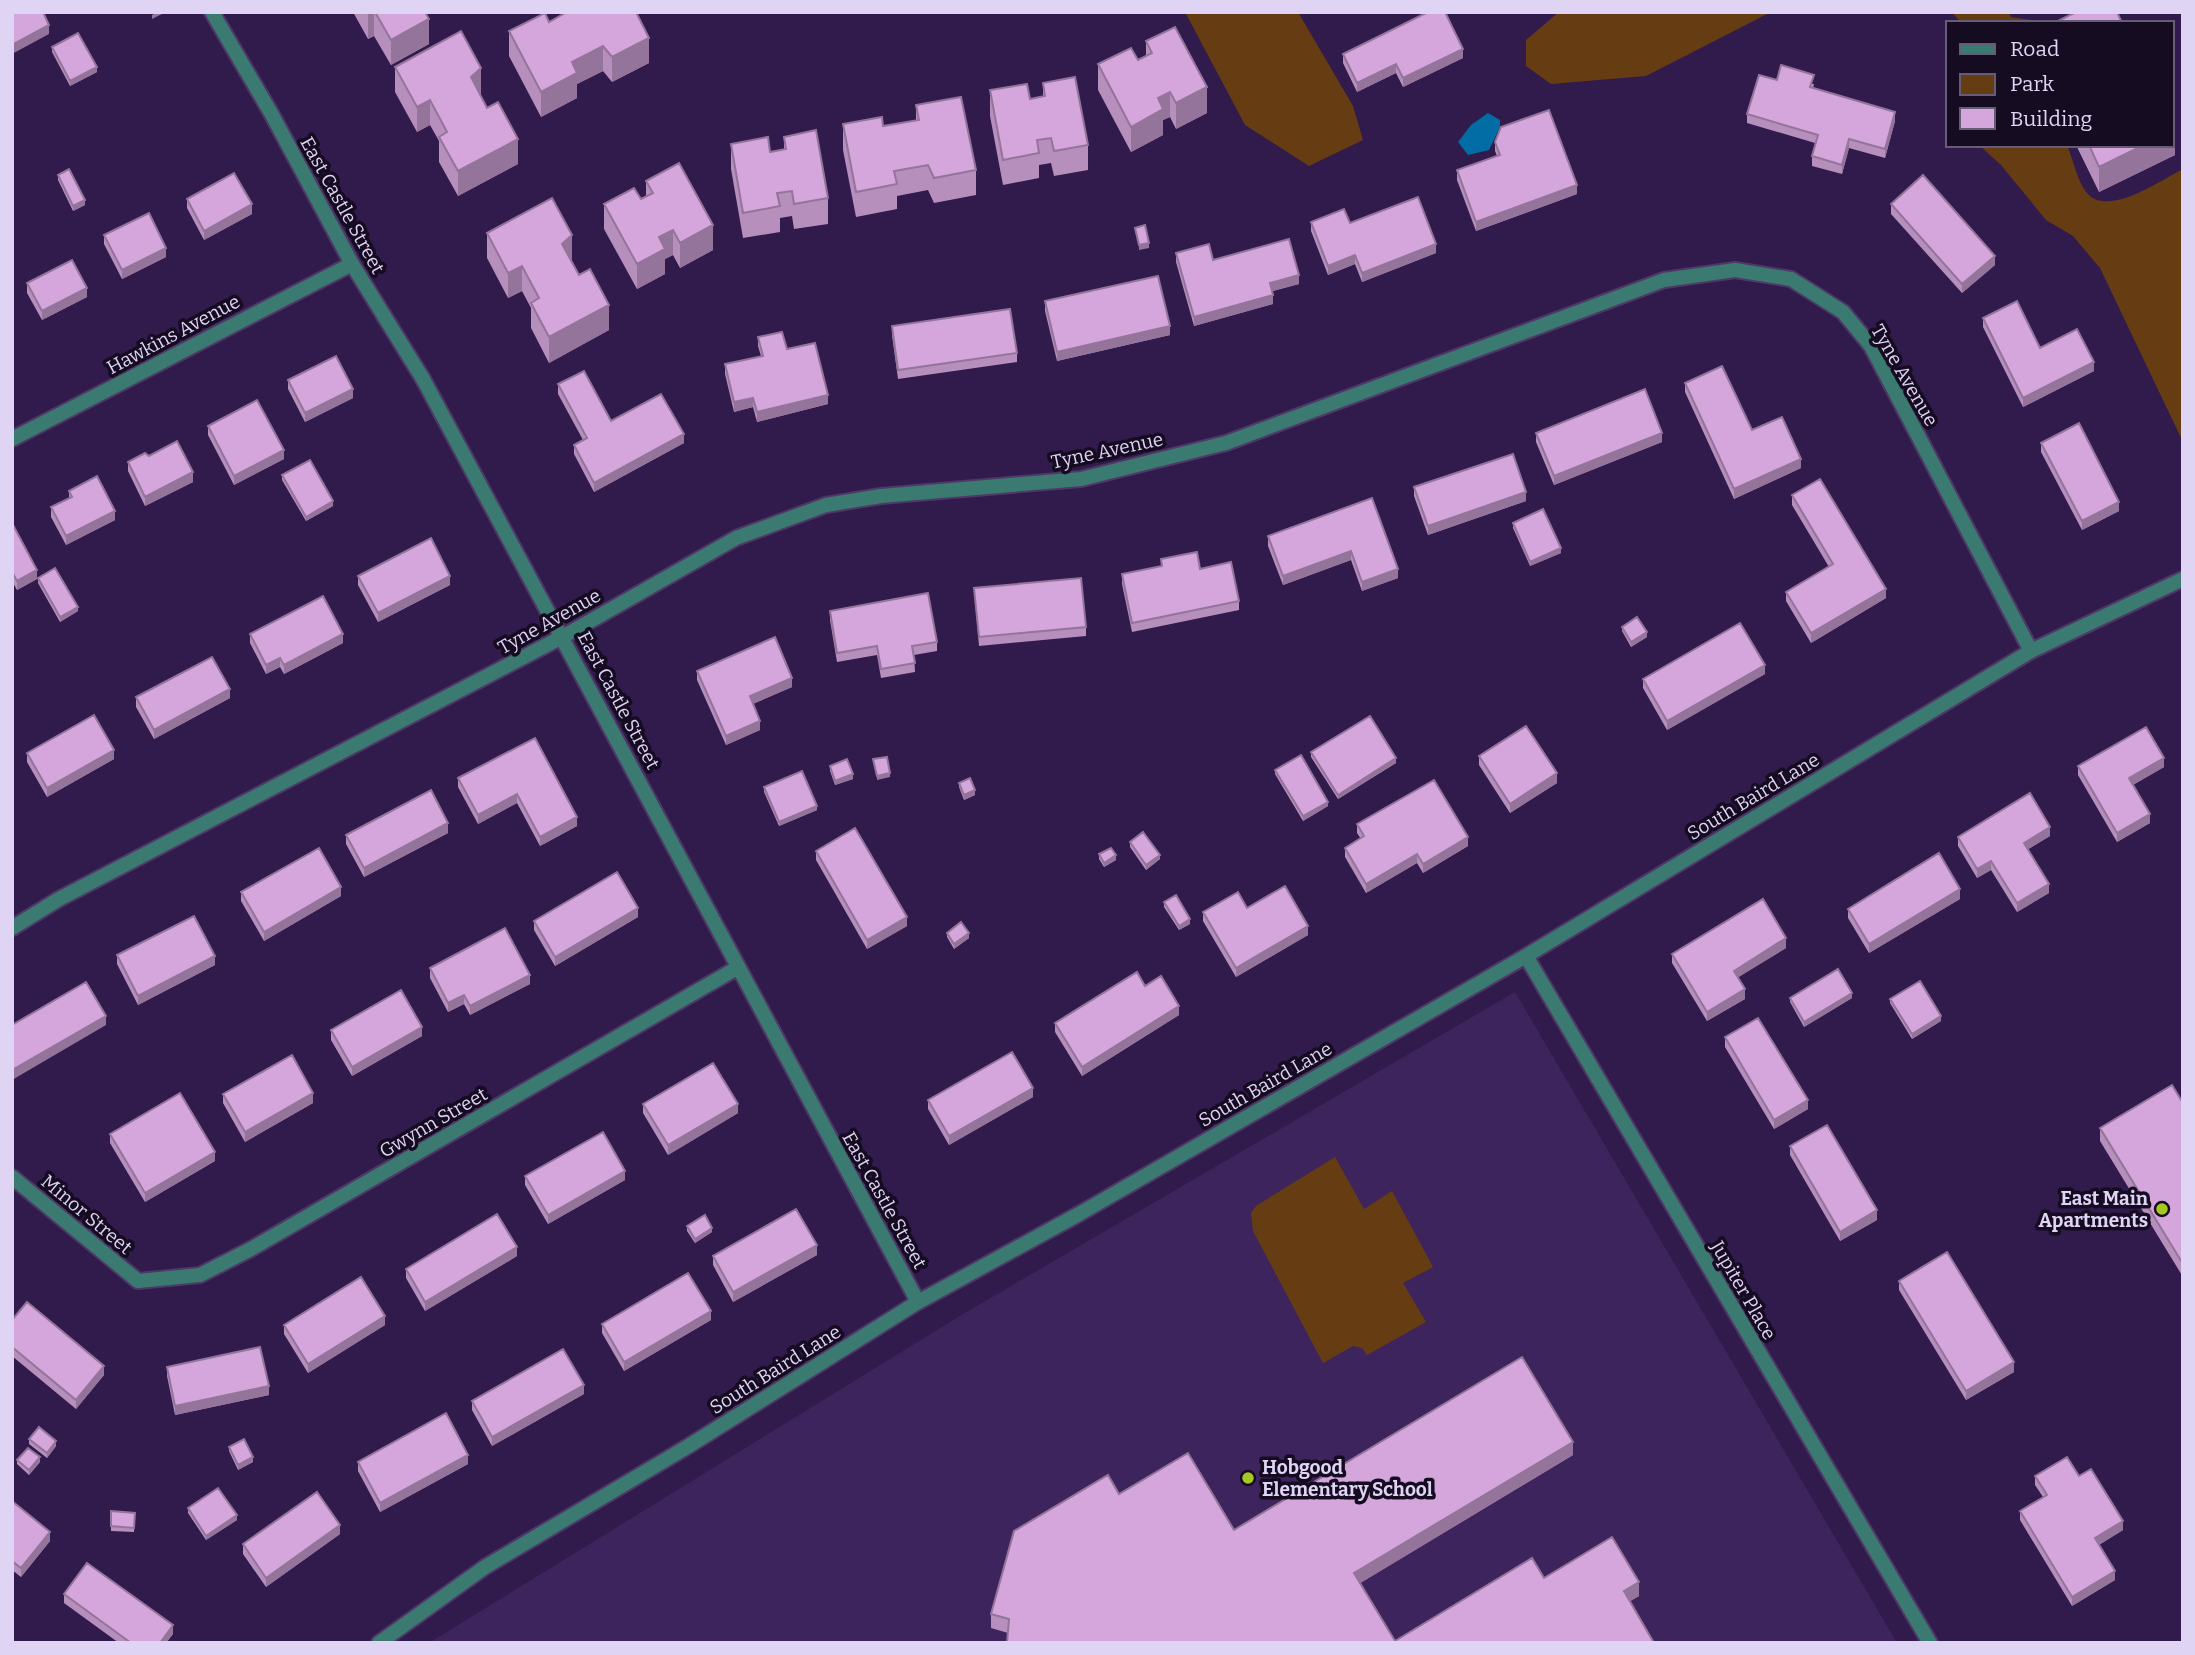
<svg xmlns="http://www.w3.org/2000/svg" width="2195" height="1655" font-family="Bitter,serif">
<rect width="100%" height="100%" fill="#311a4c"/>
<!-- built -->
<path fill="#3e245c" d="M1515,992L1897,1643H429L963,1314Z"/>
<!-- green -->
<path fill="#663d13" d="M1185,12H1298L1353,106L1363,140L1309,166L1245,125Z
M1559,12H1771L1646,76L1551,84L1526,66V40Z
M1952,12H2008L2011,17L2044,22L1961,23Z
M1979,145H2067C2073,159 2077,180 2086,192C2107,219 2161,180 2183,169V442L2100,268L2073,236L2046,220L2001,165Z
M1335,1157L1364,1209L1392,1191L1433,1267L1403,1283L1426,1322L1367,1355L1362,1348L1353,1346L1323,1363L1253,1231L1251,1213L1256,1206Z"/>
<!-- water -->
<path fill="#016da4" d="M1488,113L1500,120V127L1489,150L1468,155L1458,142L1471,125Z"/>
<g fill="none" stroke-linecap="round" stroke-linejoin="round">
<!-- minor casing -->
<g stroke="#4d3867" stroke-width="18">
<path id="minor" d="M212,12L271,113L352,264L423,379L918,1302
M12,439L352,264
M12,928L59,899L564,636L736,538L826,505L881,496L1081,479L1226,443L1664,280L1735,270L1791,279L1843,312L1871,346L2031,651
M1526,956L1930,1643
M12,1177L138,1281L200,1275L251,1249L737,968
M379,1643L485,1567L687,1447L918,1302L1079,1214L1526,956L2031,651L2183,579"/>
</g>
<!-- minor -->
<use href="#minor" stroke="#3b7a70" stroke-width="14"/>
</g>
<!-- wall -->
<path fill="#b68fbd" d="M353,12H425L429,44L391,65L374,36L368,39Z
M549,22L649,63L612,82L603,71L577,84V98L541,117L509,56V31Z
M1146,41L1207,113L1176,129L1170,117L1163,120V135L1131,152L1098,90V64L1138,60L1146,56Z
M52,47L97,72L70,86L52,52Z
M1343,54L1463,58L1403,87L1396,73L1357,92L1343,63Z
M395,67L481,94L480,95L518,164L458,196L439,162V141L430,125L417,132L395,92Z
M1777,80L1814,84L1813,88L1895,121L1885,158L1849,148L1842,174L1812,166V156L1815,143L1747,123V114Z
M1043,83L1088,145V170L1054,176L1051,163L1039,165V178L1003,185L990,116V90L1030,99L1043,96Z
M916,105L976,170V195L934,203L928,190L897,196V209L856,217L843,150V124L883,126L916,120Z
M784,137L828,198V224L794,229L792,216L780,218V232L743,238L731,169V144L770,152L784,149Z
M1495,142L1577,194L1476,231L1457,180V170L1497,156L1495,151Z
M2076,145H2172L2175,155L2099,192Z
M58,175L85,205L73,211L58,180Z
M646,181L713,250L680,268L673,255L665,259V274L637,289L604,229V204L641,199L646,196Z
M187,199L252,214L204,240L187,208Z
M1891,204L1995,265L1962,293L1891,214Z
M1311,222L1350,223L1436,253L1362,282L1355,264L1328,275L1311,231Z
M487,233L572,260L571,261L609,330L549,363L531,328V308L522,291L508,298L487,258Z
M104,235L166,257L122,279L104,244Z
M1176,253L1213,260L1299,284L1272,291L1273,304L1194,326L1176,262Z
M27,283L87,297L42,320L27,293Z
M1045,301L1170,335L1057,361L1045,311Z
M1983,318L2040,348L2094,371L2023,407L1983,327Z
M892,326L1017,353V362L898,379L892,335Z
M758,337L787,349L828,404L757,422L753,407L734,412L725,374V364L761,356L758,346Z
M288,380L353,398L305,422L288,389Z
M1685,383L1752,430L1801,468L1734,499L1685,392Z
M558,384L611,421L684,443L594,492L574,454V445L583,440L558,394Z
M208,426L284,459L234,485L208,435Z
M1536,433L1662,442L1554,485L1536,442Z
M2041,443L2119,511L2082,530L2041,452Z
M149,456L193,482L145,506L128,471V462Z
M282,475L333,506L306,521L282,480Z
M1414,487L1526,501L1428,535L1414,496Z
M69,491L115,520L66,545L51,517V507L69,498Z
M1792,495L1886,598L1811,643L1786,601V592L1829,567L1792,505Z
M1372,498L1398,578L1362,591L1351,560L1283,585L1268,546V536Z
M12,523L37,579L17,590L12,581Z
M1513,523L1561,553L1530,566L1513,528Z
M1161,559L1200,569L1239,601V610L1132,632L1122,584V574L1161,567Z
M358,576L450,585L378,622L358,585Z
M38,578L78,611L60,622L38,583Z
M974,588L1086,627V636L979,646Z
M830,611L937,642V651L914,655L915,672L881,678L877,655L837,662L830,620Z
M1622,627L1647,637L1631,647L1622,631Z
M250,634L343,643L284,674L280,667L266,674L250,643Z
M697,671L792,687L753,704L760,730L726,745L697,680Z
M1765,674L1667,730L1643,688V679Z
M136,697L230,698L154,739L136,707Z
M535,738L577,826L540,846L517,803L478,824L458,787V778Z
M1311,752L1396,763L1338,799L1311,757Z
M27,753L114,759L47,797L27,762Z
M1479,756L1557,783L1510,813L1479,765Z
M830,766L853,779L835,785L830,771Z
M2078,766L2164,767L2133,785L2150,823L2117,842L2078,775Z
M1275,770L1328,806L1303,821L1275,774Z
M959,783L975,795L964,800L959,787Z
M764,787L817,810L779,826L764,792Z
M1357,824L1468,846L1423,873L1417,863L1366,893L1345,857V848L1361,839L1357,833Z
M448,833L364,877L346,844V835Z
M2050,836L2028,849L2049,893L2017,912L1991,870L1977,878L1958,846V837Z
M1130,842L1160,859L1146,870L1130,847Z
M816,851L907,926L867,949L816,860Z
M1099,854L1116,860L1104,867L1099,859Z
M241,892L341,896L264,941L241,901Z
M1960,899L1869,953L1848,918V909Z
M1164,902L1190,924L1179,930L1164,907Z
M1247,908L1308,935L1236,977L1203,921V912Z
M638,917L555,966L534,930V921Z
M947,933L969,938L954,949L947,937Z
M1786,948L1738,977L1745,999L1707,1021L1672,963V954Z
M117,955L215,965L138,1005L117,964Z
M430,968L530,984L470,1015L464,1004L448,1012L430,978Z
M1145,986L1179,1015L1082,1076L1055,1032V1023Z
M1790,998H1852L1804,1027L1790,1002Z
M1890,999L1941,1021L1912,1039L1890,1003Z
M331,1030L422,1036L352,1076L331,1040Z
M1725,1037L1808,1109L1774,1129L1725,1047Z
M223,1094L313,1103L245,1142L223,1103Z
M1033,1097L949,1145L928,1109V1100Z
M2183,1103V1277L2100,1141V1128Z
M643,1104L738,1113L668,1155L643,1113Z
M110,1134L215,1161L145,1202L110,1143Z
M1790,1146L1877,1220L1840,1241L1790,1155Z
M525,1176L625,1180L548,1224L525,1185Z
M687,1226L712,1232L695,1243L687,1231Z
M817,1255L733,1302L713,1265V1256Z
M517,1256L425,1311L406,1278V1269Z
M1899,1281L2014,1372L1966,1400L1899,1290Z
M12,1320L104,1375L76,1409L12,1356Z
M711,1320L624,1371L602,1333V1324Z
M284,1325H385L308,1373L284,1334Z
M167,1367L269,1395L175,1415L167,1376Z
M584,1394L492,1446L472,1410V1401Z
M29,1439L56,1446L47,1458L29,1444Z
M229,1447L253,1462L238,1470L229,1451Z
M1573,1455L1360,1583L1395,1641L1544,1578L1639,1596L1630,1601L1654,1643H1007L1008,1633L991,1628V1614L1119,1494L1234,1530Z
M17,1460L40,1462L29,1475L17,1464Z
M358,1462L468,1464L380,1512L358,1471Z
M2035,1476H2079L2123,1530L2099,1545L2115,1580L2072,1606L2020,1520V1511L2043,1497L2035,1485Z
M12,1501L50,1541L21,1577L12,1570Z
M188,1508L237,1520L206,1540L188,1513Z
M111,1511L135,1513L134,1532L111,1531Z
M340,1534L266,1587L243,1554V1544Z
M64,1594L173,1634L166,1643H119L64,1603Z"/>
<!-- shaded-wall -->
<path fill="#94749a" d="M157,12H164V13L152,19V15Z
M371,12H374V36L368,39V14Z
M429,19V44L391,65V40Z
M49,25V34L12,54V45Z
M649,38V63L612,82V57Z
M603,46V71L577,84V98L541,117V92L572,62Z
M1463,49V58L1403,87V78Z
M1396,64V73L1357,92V83Z
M97,67V72L70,86V81Z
M481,68V94L471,103V77Z
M1207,87V113L1176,129V103Z
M1170,92V117L1163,120V135L1131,152V127L1158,98Z
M430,100V125L417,132V107Z
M1895,112V121L1885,158V149Z
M2175,130V155L2099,192V167L2144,145H2172V131Z
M518,139V164L458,196V171Z
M1849,139V148L1842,174V165Z
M1577,185V194L1476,231V222Z
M85,200V205L73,211V206Z
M252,204V214L204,240V231Z
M713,225V250L680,268V243Z
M673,230V255L665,259V274L637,289V264L659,237Z
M572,235V260L562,270V244Z
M1149,243V248L1139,250V245Z
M1436,244V253L1362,282V273Z
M166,248V257L122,279V270Z
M1355,255V264L1328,275V266Z
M1995,256V265L1962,293V284Z
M522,266V291L508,298V273Z
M1299,275V284L1270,292V283Z
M87,288V297L42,320V311Z
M1273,295V304L1194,326V317Z
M609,305V330L549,363V337Z
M1170,326V335L1057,361V352Z
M2094,362V371L2023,407V398Z
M353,389V398L305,422V413Z
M828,395V404L757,422V412Z
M753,398V407L734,412V402Z
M1662,433V442L1554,485V476Z
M684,434V443L594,492V483Z
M284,450V459L234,485V476Z
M1801,459V468L1734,499V489Z
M193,472V482L145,506V497Z
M1526,492V501L1428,535V526Z
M333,501V506L306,521V517Z
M2119,502V511L2082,530V521Z
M115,511V520L66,545V536Z
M1561,548V553L1530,566V562Z
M1351,551V560L1283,585V576Z
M1398,569V578L1362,591V582Z
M37,570V579L17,590V581Z
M450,576V585L378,622V613Z
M1886,589V598L1811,643V633Z
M78,607V611L60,622V617Z
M1647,632V637L1631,647V642Z
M343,634V643L284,674V665Z
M280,658V667L266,674V665Z
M1765,665V674L1667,730V721Z
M792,678V687L750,705V696Z
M230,689V698L154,739V730Z
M760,721V730L726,745V736Z
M114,750V759L47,797V788Z
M1396,758V763L1338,799V795Z
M2164,758V767L2129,787V778Z
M890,773V777L877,780V776Z
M1557,773V783L1510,813V804Z
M853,774V779L835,785V781Z
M975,790V795L964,800V795Z
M517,794V803L478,824V815Z
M1328,802V806L1303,821V816Z
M817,806V810L779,826V822Z
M2150,814V823L2117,842V833Z
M577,817V826L540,846V837Z
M448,823V833L364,877V868Z
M2050,827V836L2024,852V843Z
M1468,837V846L1423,873V864Z
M1417,854V863L1366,893V884Z
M1116,855V860L1104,867V863Z
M1160,855V859L1146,870V865Z
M1991,861V870L1977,878V869Z
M2049,884V893L2017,912V903Z
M341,887V896L264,941V932Z
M1960,889V899L1869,953V944Z
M638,908V917L555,966V957Z
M907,917V926L867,949V940Z
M1190,919V924L1179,930V926Z
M1308,926V935L1236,977V968Z
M969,933V938L954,949V944Z
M1786,938V948L1734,980V971Z
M215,956V965L138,1005V996Z
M530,975V984L470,1015V1006Z
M1745,989V999L1707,1021V1012Z
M1852,993V998L1804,1027V1022Z
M464,995V1004L448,1012V1003Z
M1179,1006V1015L1082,1076V1067Z
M106,1016V1025L12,1080V1070Z
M1941,1016V1021L1912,1039V1034Z
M422,1027V1036L352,1076V1067Z
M1033,1088V1097L949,1145V1136Z
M313,1093V1103L245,1142V1132Z
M1808,1100V1109L1774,1129V1120Z
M738,1104V1113L668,1155V1145Z
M215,1152V1161L145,1202V1193Z
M625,1171V1180L548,1224V1215Z
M1877,1210V1220L1840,1241V1232Z
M712,1228V1232L695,1243V1239Z
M817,1245V1255L733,1302V1292Z
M517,1247V1256L425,1311V1302Z
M711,1311V1320L624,1371V1362Z
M385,1316V1325L308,1373V1364Z
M2014,1362V1372L1966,1400V1391Z
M104,1366V1375L76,1409V1400Z
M584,1385V1394L492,1446V1437Z
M269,1386V1395L175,1415V1406Z
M56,1441V1446L47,1458V1453Z
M1573,1442V1455L1354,1587V1573Z
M468,1455V1464L380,1512V1503Z
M40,1457V1462L29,1475V1470Z
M253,1457V1462L238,1470V1465Z
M237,1515V1520L206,1540V1536Z
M2123,1521V1530L2095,1547V1538Z
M340,1525V1534L266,1587V1578Z
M50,1532V1541L21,1577V1568Z
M2115,1571V1580L2072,1606V1597Z
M1639,1582V1596L1624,1605V1591Z
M173,1625V1634L166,1643H160Z"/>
<!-- building -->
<path fill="#d4a6dc" stroke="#94749a" stroke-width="2" d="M12,12H43L49,25L12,45Z
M375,12H425L429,19L391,40Z
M567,12H636L649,38L612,57L603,46L572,62L577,73L541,92L509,31L545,13L549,22Z
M1428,12H1445L1463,49L1403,78L1396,64L1357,83L1343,54Z
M2076,12H2117L2122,23H2054Z
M1175,27L1207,87L1176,103L1170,92L1158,98L1163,109L1131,127L1098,64L1131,48L1138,60L1152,53L1146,41Z
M461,31L481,68L471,77L487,108L498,102L518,139L458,171L439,137L447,132L430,100L417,107L395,67Z
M78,33L97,67L70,81L52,47Z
M1781,65L1814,75L1810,87L1895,112L1885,149L1849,139L1842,165L1812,156L1818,135L1747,114L1759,75L1777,80Z
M1075,77L1088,145L1054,151L1051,138L1037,140L1039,153L1003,160L990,90L1027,84L1030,99L1045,96L1043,83Z
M961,97L976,170L934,178L928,165L894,171L897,184L856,192L843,124L882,117L883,126L919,120L916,105Z
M1549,110L1577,185L1476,222L1457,170L1500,155L1495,142L1501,127Z
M816,130L828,198L794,204L792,191L777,193L780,206L743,213L731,144L768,137L770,152L786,149L784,137Z
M2089,145H2144L2099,167Z
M679,163L713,225L680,243L673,230L659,237L665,249L637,264L604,204L634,188L641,199L653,193L646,181Z
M69,169L85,200L73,206L58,175Z
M234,173L252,204L204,231L187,199Z
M1923,175L1995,256L1962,284L1891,204Z
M1418,197L1436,244L1362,273L1355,255L1328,266L1311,222L1344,209L1350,223Z
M552,198L572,235L562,244L579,275L590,269L609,305L549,337L531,303L539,298L522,266L508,273L487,233Z
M149,213L166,248L122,270L104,235Z
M1145,225L1149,243L1139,245L1135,228Z
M1289,239L1299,275L1270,283L1273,295L1194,317L1176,253L1209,244L1213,260Z
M72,260L87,288L42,311L27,283Z
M1158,276L1170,326L1057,352L1045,301Z
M2017,301L2040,348L2077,329L2094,362L2023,398L1983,318Z
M1010,309L1017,353L898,370L892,326Z
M782,332L787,349L815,343L828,395L757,412L753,398L734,402L725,364L763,356L758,337Z
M336,356L353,389L305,413L288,380Z
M1722,366L1752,430L1782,417L1801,459L1734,489L1685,383Z
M584,371L611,421L661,394L684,434L594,483L574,445L587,438L558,384Z
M1645,389L1662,433L1554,476L1536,433Z
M257,400L284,450L234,476L208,426Z
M2079,423L2119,502L2082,521L2041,443Z
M177,441L193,472L145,497L128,462L145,453L149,456Z
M1513,454L1526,492L1428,526L1414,487Z
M310,460L333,501L306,517L282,475Z
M97,476L115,511L66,536L51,507L72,497L69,491Z
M1820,479L1886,589L1811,633L1786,592L1833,564L1792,495Z
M1372,498L1398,569L1362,582L1351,551L1283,576L1268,536Z
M1543,509L1561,548L1530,562L1513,523Z
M12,523L37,570L17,581L12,572Z
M431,538L450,576L378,613L358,576Z
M1197,552L1200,569L1231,562L1239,601L1132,623L1122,574L1162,566L1161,559Z
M55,568L78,607L60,617L38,578Z
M1081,578L1086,627L979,637L974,588Z
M928,593L937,642L912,646L915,663L881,669L877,646L837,653L830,611Z
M323,596L343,634L284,665L280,658L266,665L250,634Z
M1637,617L1647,632L1631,642L1622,627Z
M1740,623L1765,665L1667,721L1643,679Z
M775,637L792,678L750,696L760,721L726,736L697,671Z
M212,657L230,689L154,730L136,697Z
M94,715L114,750L47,788L27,753Z
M1370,716L1396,758L1338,795L1311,752Z
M1526,726L1557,773L1510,804L1479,756Z
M2146,727L2164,758L2129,778L2150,814L2117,833L2078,766Z
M535,738L577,817L540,837L517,794L478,815L458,778Z
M1301,755L1328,802L1303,816L1275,770Z
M887,757L890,773L877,776L873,759Z
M847,759L853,774L835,781L830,766Z
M802,771L817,806L779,822L764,787Z
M970,778L975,790L964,795L959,783Z
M1434,780L1468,837L1423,864L1417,854L1366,884L1345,848L1364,836L1357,824Z
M431,790L448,823L364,868L346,835Z
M2030,793L2050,827L2024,843L2049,884L2017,903L1991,861L1977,869L1958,837Z
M855,828L907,917L867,940L816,851Z
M1143,832L1160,855L1146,865L1130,842Z
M319,848L341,887L264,932L241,892Z
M1111,848L1116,855L1104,863L1099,854Z
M1939,853L1960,889L1869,944L1848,909Z
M617,872L638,908L555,957L534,921Z
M1285,886L1308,926L1236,968L1203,912L1238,892L1247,908Z
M1176,895L1190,919L1179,926L1164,902Z
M1763,899L1786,938L1734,971L1745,989L1707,1012L1672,954Z
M194,916L215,956L138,996L117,955Z
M961,922L969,933L954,944L947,933Z
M505,928L530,975L470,1006L464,995L448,1003L430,968Z
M1838,969L1852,993L1804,1022L1790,998Z
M1137,972L1145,986L1161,976L1179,1006L1082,1067L1055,1023Z
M1920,981L1941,1016L1912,1034L1890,999Z
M86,982L106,1016L12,1070V1025Z
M401,990L422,1027L352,1067L331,1030Z
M1758,1018L1808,1100L1774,1120L1725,1037Z
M1012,1052L1033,1088L949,1136L928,1100Z
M292,1055L313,1093L245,1132L223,1094Z
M713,1063L738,1104L668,1145L643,1104Z
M2172,1085L2183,1103V1264L2100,1128Z
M180,1093L215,1152L145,1193L110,1134Z
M1827,1125L1877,1210L1840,1232L1790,1146Z
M603,1132L625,1171L548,1215L525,1176Z
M796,1209L817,1245L733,1292L713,1256Z
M497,1214L517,1247L425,1302L406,1269Z
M705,1215L712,1228L695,1239L687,1226Z
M1947,1252L2014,1362L1966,1391L1899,1281Z
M688,1273L711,1311L624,1362L602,1324Z
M361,1277L385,1316L308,1364L284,1325Z
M27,1302L104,1366L76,1400L12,1347V1320Z
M260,1347L269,1386L175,1406L167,1367Z
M563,1349L584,1385L492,1437L472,1401Z
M1522,1357L1573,1442L1354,1573L1395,1641L1532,1558L1544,1578L1612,1537L1639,1582L1624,1591L1654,1643H1007L1009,1619L991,1614L1014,1531L1108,1475L1119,1494L1188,1453L1234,1530Z
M446,1413L468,1455L380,1503L358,1462Z
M39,1427L56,1441L47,1453L29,1439Z
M244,1439L253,1457L238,1465L229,1447Z
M28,1448L40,1457L29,1470L17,1460Z
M2067,1457L2079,1476L2091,1469L2123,1521L2095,1538L2115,1571L2072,1597L2020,1511L2047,1495L2035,1476Z
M218,1488L237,1515L206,1536L188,1508Z
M317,1492L340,1525L266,1578L243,1544Z
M12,1501L50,1532L21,1568L12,1561Z
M111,1511L135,1513L134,1528L111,1526Z
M87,1563L173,1625L160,1643H131L64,1594Z"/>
<!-- markers -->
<g fill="#a6c821" stroke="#150c21" stroke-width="2.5">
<circle cx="2162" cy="1209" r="7"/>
<circle cx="1248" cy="1478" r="7"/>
</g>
<g text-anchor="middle" stroke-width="7" stroke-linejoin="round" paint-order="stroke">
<!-- street labels -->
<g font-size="19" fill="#dfd4f4" stroke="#150c21">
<text transform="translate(343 205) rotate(61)" y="7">East Castle Street</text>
<text transform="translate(173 334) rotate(-28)" y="7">Hawkins Avenue</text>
<text transform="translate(1905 375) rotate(60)" y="7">Tyne Avenue</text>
<text transform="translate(1107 450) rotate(-12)" y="7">Tyne Avenue</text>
<text transform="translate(549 621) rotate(-29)" y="7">Tyne Avenue</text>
<text transform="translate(619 700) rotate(62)" y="7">East Castle Street</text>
<text transform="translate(1753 796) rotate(-31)" y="7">South Baird Lane</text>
<text transform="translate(1265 1084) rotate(-30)" y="7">South Baird Lane</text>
<text transform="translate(433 1122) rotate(-30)" y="7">Gwynn Street</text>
<text transform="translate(885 1200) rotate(61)" y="7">East Castle Street</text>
<text transform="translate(87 1214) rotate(40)" y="7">Minor Street</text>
<text transform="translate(1744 1290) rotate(60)" y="7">Jupiter Place</text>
<text transform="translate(775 1369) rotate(-32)" y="7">South Baird Lane</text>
</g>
<!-- poi labels -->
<g font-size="19" font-weight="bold" fill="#dfd4f4" stroke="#150c21" text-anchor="end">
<text x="2148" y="1205">East Main<tspan x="2148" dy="22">Apartments</tspan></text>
<text x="1262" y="1474" text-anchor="start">Hobgood<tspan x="1262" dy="22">Elementary School</tspan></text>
</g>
</g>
<!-- border -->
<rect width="2195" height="1655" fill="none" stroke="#dfd4f4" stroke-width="28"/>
<!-- legend -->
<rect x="1946" y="21" width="228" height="126" fill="#150c21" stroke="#665c75" stroke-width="2"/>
<rect x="1960" y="44" width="35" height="10" fill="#3b7a70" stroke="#665c75" stroke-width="2"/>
<text x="2010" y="56" font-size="21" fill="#dfd4f4">Road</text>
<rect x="1960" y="74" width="35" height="21" fill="#663d13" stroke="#665c75" stroke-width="2"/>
<text x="2010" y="91" font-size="21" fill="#dfd4f4">Park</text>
<rect x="1960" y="108" width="35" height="21" fill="#d4a6dc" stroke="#665c75" stroke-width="2"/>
<text x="2010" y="126" font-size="21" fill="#dfd4f4">Building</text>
</svg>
